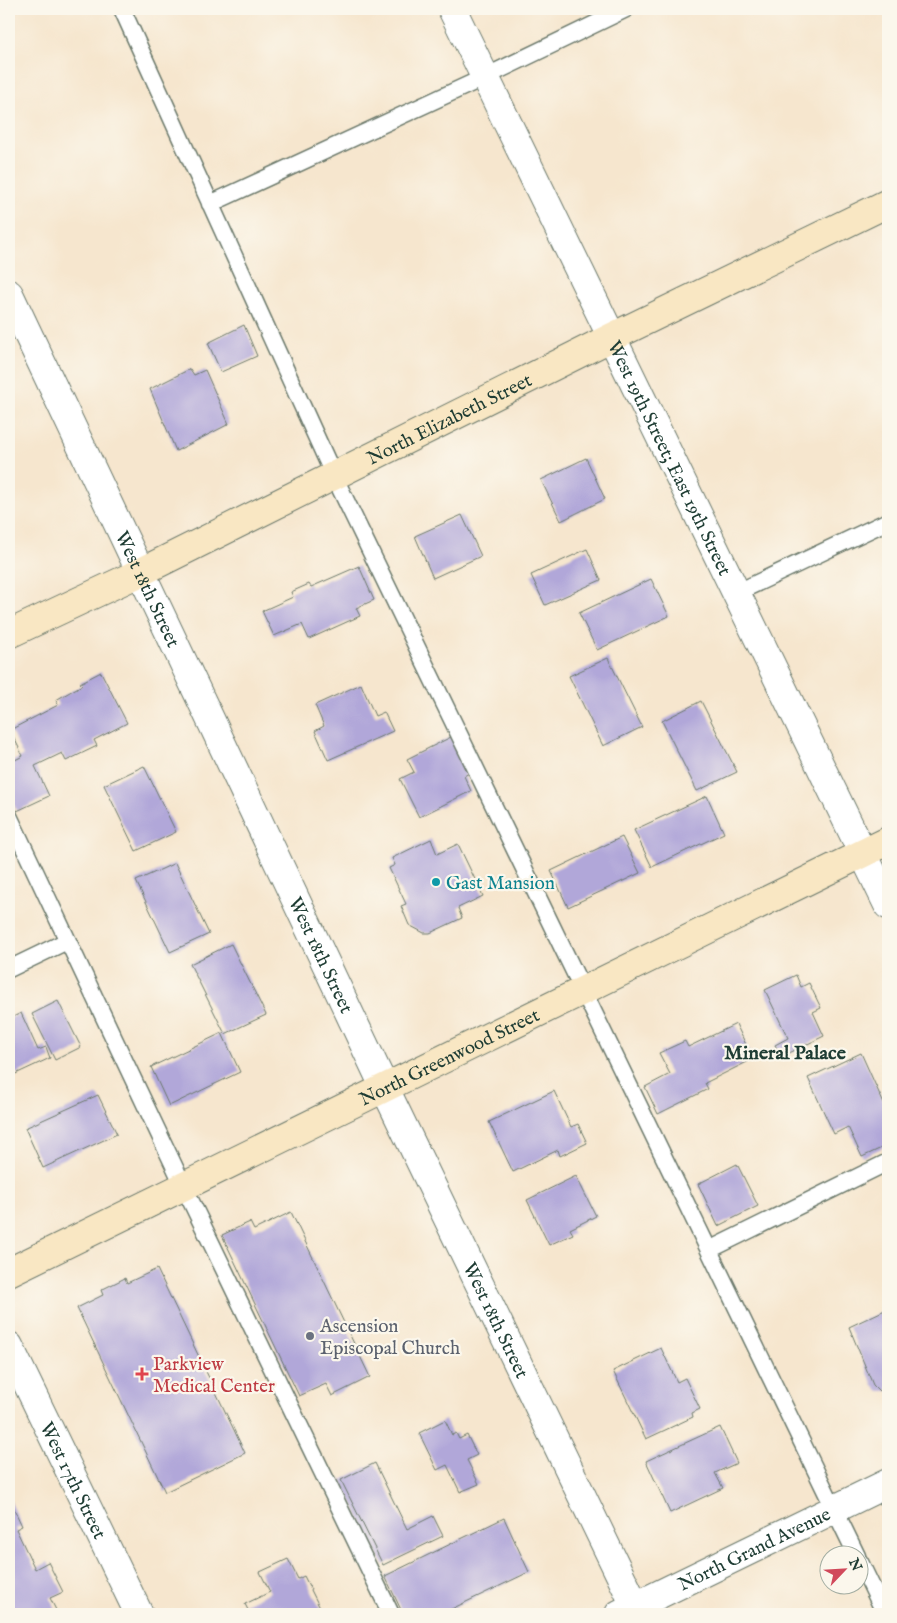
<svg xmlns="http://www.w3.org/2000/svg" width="897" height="1623" font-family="'IM FELL English',serif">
<rect width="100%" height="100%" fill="#fbf7ec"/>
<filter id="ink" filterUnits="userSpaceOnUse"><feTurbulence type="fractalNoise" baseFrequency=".02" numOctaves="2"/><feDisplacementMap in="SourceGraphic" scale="10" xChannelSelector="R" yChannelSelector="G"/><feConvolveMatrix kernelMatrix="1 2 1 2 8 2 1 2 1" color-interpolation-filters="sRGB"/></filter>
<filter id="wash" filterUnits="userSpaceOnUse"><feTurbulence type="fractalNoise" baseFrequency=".0096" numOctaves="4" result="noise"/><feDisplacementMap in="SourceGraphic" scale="20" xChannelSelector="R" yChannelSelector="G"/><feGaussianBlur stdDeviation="1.12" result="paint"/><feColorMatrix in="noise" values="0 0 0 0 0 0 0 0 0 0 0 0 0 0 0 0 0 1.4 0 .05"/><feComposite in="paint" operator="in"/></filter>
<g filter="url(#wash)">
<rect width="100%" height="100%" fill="#f6e6ce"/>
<g id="blocks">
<!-- building -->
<path fill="#b1a7d9" d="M244,325L257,356L221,372L208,343Z
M190,369L194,375L205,370L229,424L176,451L150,389Z
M586,458L605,499L561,521L541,480Z
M462,515L481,556L433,578L415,536Z
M587,549L601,580L545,605L531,575Z
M359,566L374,600L356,608L360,616L309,639L302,624L274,636L262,611L293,597L291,592L309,584L311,587Z
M651,579L669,616L597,650L579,613Z
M608,658L642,727L603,746L569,676Z
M101,672L127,723L94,740L97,746L66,761L62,753L35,766L49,796L17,811L9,795V763L23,756L10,730L58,705L56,700L82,685L80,683Z
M361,684L375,716L384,712L393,731L328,760L315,731L324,726L315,705Z
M701,701L737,772L697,791L662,721Z
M453,736L471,772L464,776L471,791L419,817L400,779L414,772L407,759Z
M144,766L176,832L136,851L104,785Z
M707,796L724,833L652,867L634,830Z
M622,837L640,873L568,907L551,871Z
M431,839L437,854L458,844L483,896L458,908L462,918L430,933H424L409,925L401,906L406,904L389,868L395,865L392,858Z
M175,863L209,934L170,952L136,881Z
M231,944L266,1015L225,1034L190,964Z
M796,975L801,987L809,983L821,1008L813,1012L824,1036L781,1057L775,1045L788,1038L765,990Z
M58,1001L81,1047L55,1060L32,1014Z
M21,1013L38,1050L46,1047L50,1058L9,1077V1019Z
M736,1024L753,1059L705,1083L708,1089L658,1114L645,1087L670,1074L659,1053L685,1041L688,1047Z
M222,1033L240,1072L169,1106L151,1067Z
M861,1053L884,1104L886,1103L888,1107V1145L862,1157L848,1127L834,1134L808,1078Z
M554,1091L571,1127L578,1124L587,1143L560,1156L558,1150L513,1172L489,1122Z
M98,1095L117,1134L43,1168L25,1128Z
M737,1164L758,1206L718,1226L698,1184Z
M576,1176L596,1216L570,1229L573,1234L549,1245L527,1200Z
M291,1212L370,1377L332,1396L326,1384L299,1396L222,1235L250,1222L254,1230Z
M157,1269L245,1453L165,1492L77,1308L103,1295L101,1290L125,1278L127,1283Z
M887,1309L888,1391H879L873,1385L849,1327Z
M661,1348L677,1382L685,1378L700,1409L692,1413L693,1417L646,1439L613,1371Z
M445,1420L452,1435L456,1433L459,1439L467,1435L477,1455L467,1460L479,1484L460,1492L447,1465L437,1470L419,1433Z
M720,1427L737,1463L715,1473L723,1488L670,1513L646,1461Z
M375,1463L407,1529L433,1516L443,1536L383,1565L341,1480Z
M9,1498L22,1526L16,1529L35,1569L48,1562L63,1592L50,1598L58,1614H9Z
M504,1518L529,1572L441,1614H403L385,1576Z
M288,1559L298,1579L304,1576L323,1614H250L245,1604L270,1592L260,1572Z
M888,1573V1587L883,1576Z"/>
</g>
</g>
<g filter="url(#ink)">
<use href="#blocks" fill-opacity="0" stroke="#6a786a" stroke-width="1"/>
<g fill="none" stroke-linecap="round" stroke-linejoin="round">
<!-- service casing -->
<g stroke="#6a786a" stroke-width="19">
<path id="service" d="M122,9L334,476L857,1556
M210,204L485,77L626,9
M736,593L888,521
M9,816L184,1187L391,1614
M9,969L67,941
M709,1250L888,1162
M860,1562L885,1614"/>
</g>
<!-- minor casing -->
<g stroke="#6a786a" stroke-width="30">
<g id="minor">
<path id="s1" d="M452,9L888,905"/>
<path id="s2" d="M9,294L389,1097L639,1614"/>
</g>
</g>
<!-- tertiary casing -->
<g stroke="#6a786a" stroke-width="30">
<g id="tertiary">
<path id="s3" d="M9,1346L139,1614"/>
<path id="s4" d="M619,1614L888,1483"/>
</g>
</g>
<!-- secondary casing -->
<g stroke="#6a786a" stroke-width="30">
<g id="secondary">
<path id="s5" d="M9,634L141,572L612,337L888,203"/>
<path id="s6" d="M9,1272L888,841"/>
</g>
</g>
<!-- service -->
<use href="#service" stroke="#fff" stroke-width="16"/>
<!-- minor -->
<use href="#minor" stroke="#fff" stroke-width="28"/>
<!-- tertiary -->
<use href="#tertiary" stroke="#fff" stroke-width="28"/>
<!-- secondary -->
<use href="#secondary" stroke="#f9e7c3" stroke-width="28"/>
</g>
</g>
<!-- markers -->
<circle fill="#0f9aa8" stroke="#fbf7ec" stroke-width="2" cx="436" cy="882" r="5"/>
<circle fill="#6b7280" stroke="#fbf7ec" stroke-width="2" cx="310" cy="1336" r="5"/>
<path fill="#e0444e" stroke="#fbf7ec" stroke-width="2" d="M139.5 1366.5h5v5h5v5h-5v5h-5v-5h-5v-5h5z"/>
<g text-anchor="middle" stroke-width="4.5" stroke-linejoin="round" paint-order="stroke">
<!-- street labels -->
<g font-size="19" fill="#1f3d34" stroke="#fbf7ec">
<text dy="7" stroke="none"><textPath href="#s5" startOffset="490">North Elizabeth Street</textPath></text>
<text dy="7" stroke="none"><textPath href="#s1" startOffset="499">West 19th Street; East 19th Street</textPath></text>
<text dy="7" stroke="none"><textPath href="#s2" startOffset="326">West 18th Street</textPath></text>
<text dy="7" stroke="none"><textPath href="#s2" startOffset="731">West 18th Street</textPath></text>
<text dy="7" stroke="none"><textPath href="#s6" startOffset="490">North Greenwood Street</textPath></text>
<text dy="7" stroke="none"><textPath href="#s2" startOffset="1136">West 18th Street</textPath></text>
<text dy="7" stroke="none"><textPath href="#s3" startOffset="149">West 17th Street</textPath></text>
<text dy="7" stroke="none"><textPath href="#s4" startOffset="150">North Grand Avenue</textPath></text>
</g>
<!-- culture labels -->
<g font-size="19" fill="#0d838f" stroke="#fbf7ec" text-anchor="start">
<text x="446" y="889">Gast Mansion</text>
</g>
<!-- worship labels -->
<g font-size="19" fill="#5b616d" stroke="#fbf7ec" text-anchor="start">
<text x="320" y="1332">Ascension<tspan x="320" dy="22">Episcopal Church</tspan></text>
</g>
<!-- health labels -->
<g font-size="19" fill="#be3a42" stroke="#fbf7ec" text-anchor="start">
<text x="153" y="1370">Parkview<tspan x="153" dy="22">Medical Center</tspan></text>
</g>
<!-- neighbourhood labels -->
<g font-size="20" font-weight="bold" fill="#1f3d34" stroke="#fbf7ec">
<text x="785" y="1059">Mineral Palace</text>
</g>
</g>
<!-- margin -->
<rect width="897" height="1623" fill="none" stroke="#fbf7ec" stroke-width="30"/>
<!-- north arrow -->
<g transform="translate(844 1570) rotate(65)"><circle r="24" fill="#fbf7ec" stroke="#a3ada2"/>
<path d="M0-4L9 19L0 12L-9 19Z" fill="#d1495b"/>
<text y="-8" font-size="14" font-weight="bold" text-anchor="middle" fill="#1f3d34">N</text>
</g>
</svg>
